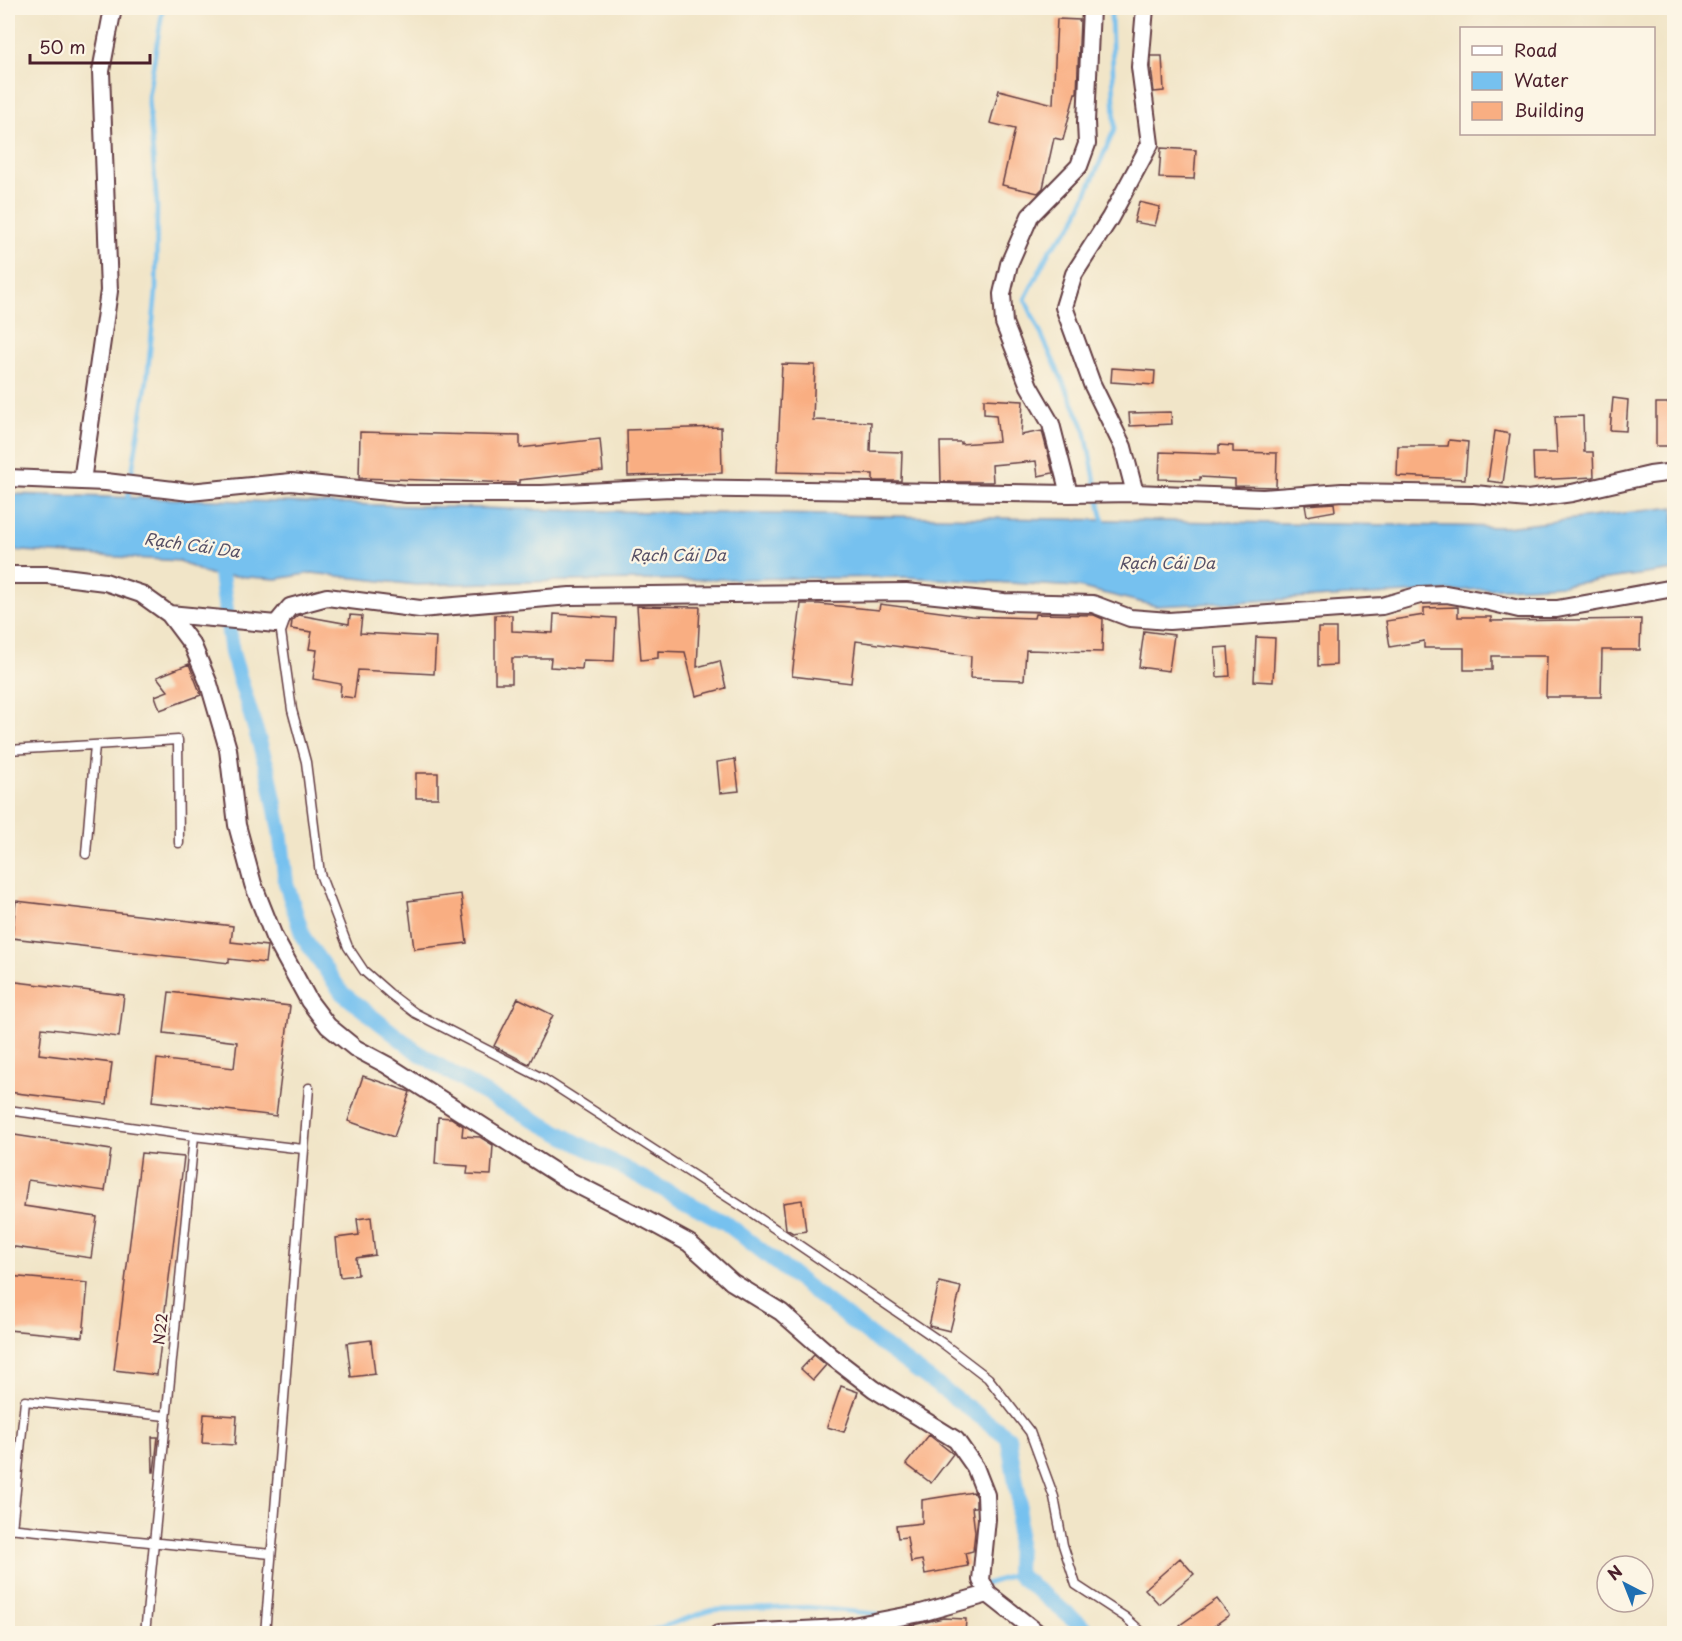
<svg xmlns="http://www.w3.org/2000/svg" width="1682" height="1641" font-family="'Playpen Sans',sans-serif">
<rect width="100%" height="100%" fill="#fcf5e5"/>
<filter id="ink" filterUnits="userSpaceOnUse"><feTurbulence type="fractalNoise" baseFrequency=".0167" numOctaves="2"/><feDisplacementMap in="SourceGraphic" scale="12" xChannelSelector="R" yChannelSelector="G"/><feConvolveMatrix kernelMatrix="1 2 1 2 8 2 1 2 1" color-interpolation-filters="sRGB"/></filter>
<filter id="wash" filterUnits="userSpaceOnUse"><feTurbulence type="fractalNoise" baseFrequency=".008" numOctaves="4" result="noise"/><feDisplacementMap in="SourceGraphic" scale="24" xChannelSelector="R" yChannelSelector="G"/><feGaussianBlur stdDeviation="1.35" result="paint"/><feColorMatrix in="noise" values="0 0 0 0 0 0 0 0 0 0 0 0 0 0 0 0 0 1.4 0 .05"/><feComposite in="paint" operator="in"/></filter>
<g filter="url(#wash)">
<rect width="100%" height="100%" fill="#f1e5c8"/>
<!-- water -->
<path fill="#76c1ef" stroke="#60708d" stroke-width="1.5" d="M8,494L547,510L1506,527L1674,507V570L1563,585L1156,606L1078,587L905,577L562,581L416,585L312,573L277,579L206,574L180,561L8,550Z"/>
<g fill="none" stroke-linecap="round" stroke-linejoin="round">
<!-- stream -->
<path stroke="#76c1ef" stroke-width="4.5" d="M127,503L147,380L156,292L157,205L148,97L163,8
M1104,526L1085,430L1025,299L1050,250L1073,224L1115,128L1111,16L1113,8
M926,1603L1017,1574
M641,1634L712,1610L809,1607L877,1614"/>
<!-- canal -->
<path stroke="#76c1ef" stroke-width="16" d="M218,553L232,653L269,774L280,831L286,883L303,937L342,993L417,1052L477,1089L726,1223L881,1344L1008,1437L1019,1500L1017,1574L1092,1634"/>
</g>
<g id="blocks">
<!-- building -->
<path fill="#f9ae82" d="M1057,19L1080,20L1077,93H1075L1063,140L1054,138L1043,188L1038,193L1002,185L1015,129L990,123L999,90L1053,104Z
M1151,56H1162L1164,91L1154,92L1151,67Z
M1161,148L1196,150L1194,179L1159,178Z
M1139,202L1160,207L1155,226L1134,222Z
M782,364L815,365L813,420L871,422L870,451L902,452L901,481H873V474L777,472Z
M1112,368L1155,371L1154,385L1111,382Z
M1613,398L1628,400L1626,431L1610,430Z
M984,399L1023,401L1021,435L1042,431L1053,473L1038,476L1036,461L992,465L993,482H941L940,442H961V444L999,441L996,415L984,414Z
M1656,403H1674V446H1656Z
M1171,412L1172,424L1130,426L1129,413Z
M1583,416L1584,452H1593L1594,477L1534,480L1533,453H1557L1555,417Z
M721,427L722,473L628,476L627,430Z
M1495,431L1510,434L1503,483L1488,481Z
M360,432L520,436V448L600,439L603,471L519,480V483L359,478Z
M1449,440L1468,442L1465,479L1397,476L1398,446H1448Z
M1219,445L1233,446V452L1277,453L1276,487L1235,486V479L1200,477V480L1159,479L1160,452L1219,454Z
M1334,503L1335,511L1307,516L1305,505Z
M801,604H819L879,610L880,604L971,616L1034,618L1035,614L1094,615L1103,619L1102,652L1026,650L1024,680L970,678L971,656L856,641L851,683L792,676Z
M637,606L700,607L697,667L720,661L726,688L696,696L685,652L658,651V658L641,660Z
M1458,607V617H1491V621L1641,619L1640,650H1602L1601,697H1546L1547,656H1492V670H1464V648H1424V641L1390,647L1386,621L1424,615V608Z
M554,614L616,618L614,661L583,660L582,669L550,667L551,658H512V683H495V615H512V631L553,633Z
M299,615L349,624L350,615L362,616L360,633L436,637L434,674L358,670L354,698L340,696L341,684L313,679L317,650L309,649L312,632L291,629L292,621Z
M1318,628H1336V665L1318,666Z
M1144,631L1174,635L1169,671L1139,667Z
M1256,637L1275,638L1273,682L1254,681Z
M1228,647L1230,676L1217,677L1215,648Z
M189,664L201,695L160,710L155,696L168,691L157,677Z
M735,759L739,791L720,793L717,762Z
M416,773H438V798H416Z
M461,894L467,943L414,949L408,901Z
M16,901L233,926L231,942L267,946L265,963L229,959V963L12,938Z
M8,981L124,995L119,1037L42,1028L39,1054L112,1063L107,1104L8,1092Z
M169,992L290,1006L276,1116L152,1101L157,1059L234,1068L237,1042L164,1033Z
M518,998L553,1015L529,1064L494,1046Z
M363,1076L410,1092L394,1137L348,1121Z
M438,1117L451,1118L463,1126L462,1136L480,1137L493,1145L491,1175L467,1174L468,1166L435,1164Z
M8,1134L111,1150L105,1191L28,1180L24,1206L97,1217L91,1258L8,1246Z
M141,1153L184,1157L157,1375L114,1370Z
M802,1200L806,1231L793,1233L786,1229L783,1203Z
M371,1217L375,1255L356,1258L358,1275L340,1277L336,1238L359,1235L357,1219Z
M8,1276L88,1283L83,1337L8,1330Z
M939,1282L961,1287L950,1331L929,1326Z
M371,1340L375,1374L351,1377L347,1343Z
M814,1355L826,1365L813,1380L801,1369Z
M841,1386L858,1392L844,1432L827,1427Z
M204,1414L237,1416L235,1445L202,1443Z
M929,1435L953,1454L931,1483L906,1464Z
M152,1437H158L154,1472H153Z
M973,1492L976,1497V1507H972L975,1532L973,1551L965,1553L968,1566L925,1574L922,1560L911,1562L907,1537L898,1538L896,1526L922,1523V1500Z
M1180,1558L1194,1574L1159,1604L1145,1589Z
M1217,1599L1229,1615L1203,1634H1186L1180,1625Z
M943,1618L966,1619L965,1634H905V1627Z"/>
</g>
</g>
<g filter="url(#ink)">
<use href="#blocks" fill-opacity="0" stroke="#633d43" stroke-width="1.5"/>
<g fill="none" stroke-linecap="round" stroke-linejoin="round">
<!-- service casing -->
<g stroke="#633d43" stroke-width="11">
<path id="service" d="M285,621L281,632L292,710L306,762L320,874L348,947L364,971L389,993L415,1013L544,1079L752,1213L941,1342L988,1378L1030,1432L1054,1497L1063,1545L1076,1585L1125,1617L1144,1634
M8,750L178,740L179,843
M86,854L95,745
M8,1110L194,1136
M8,1528L271,1554
M12,1529L25,1401L166,1416
M145,1634L194,1136L303,1149
M265,1634L309,1088"/>
</g>
<!-- minor casing -->
<g stroke="#633d43" stroke-width="20">
<path id="minor" d="M8,478L106,482L190,492L291,482L407,494H542L671,488L1069,494L1135,493L1263,498L1342,492L1474,494L1528,499L1572,493L1650,475L1674,472
M82,481L109,291L101,71L113,8
M1135,493L1123,447L1092,384L1064,307L1074,274L1110,218L1150,144L1140,67L1145,8
M1069,494L1051,424L1029,386L1004,323L1002,294L1009,264L1030,216L1079,166L1087,144L1086,122L1091,8
M8,575H48L105,582L141,594L169,614L193,646L209,684L228,749L237,825L253,884L274,937L309,1001L328,1026L355,1048L387,1065L564,1178L643,1218L689,1243L732,1282L781,1312L831,1356L874,1389L956,1440L975,1467L986,1495L987,1519L981,1580L988,1594L1039,1634
M169,614L276,624L290,607L327,597L420,609L570,596L906,592L1004,602L1093,604L1130,618L1169,621L1382,606L1420,595L1446,594L1485,601L1519,609H1557L1674,588
M718,1634L842,1628L921,1613L988,1594"/>
</g>
<!-- service -->
<use href="#service" stroke="#fff" stroke-width="8"/>
<!-- minor -->
<use href="#minor" stroke="#fff" stroke-width="16"/>
</g>
</g>
<g text-anchor="middle" stroke-width="5" stroke-linejoin="round" paint-order="stroke">
<!-- street labels -->
<g font-size="15" fill="#4a1f2b" stroke="#fcf5e5">
<text transform="translate(161 1329) rotate(-84)" y="5">N22</text>
</g>
<!-- water labels -->
<g font-size="16" font-style="italic" fill="#575066" stroke="#fcf5e5">
<text transform="translate(192 545) rotate(8)" y="6">Rạch Cái Da</text>
<text x="678" y="561">Rạch Cái Da</text>
<text x="1167" y="569">Rạch Cái Da</text>
</g>
</g>
<!-- margin -->
<rect width="1682" height="1641" fill="none" stroke="#fcf5e5" stroke-width="30"/>
<!-- legend -->
<rect x="1460" y="27" width="195" height="108" fill="#fcf5e5" stroke="#b59f9b" stroke-width="1.5"/>
<rect x="1472" y="46" width="30" height="9" fill="#ffffff" stroke="#b59f9b" stroke-width="1.5"/>
<text x="1514" y="57" font-size="18" fill="#4a1f2b">Road</text>
<rect x="1472" y="72" width="30" height="18" fill="#76c1ef" stroke="#b59f9b" stroke-width="1.5"/>
<text x="1514" y="87" font-size="18" fill="#4a1f2b">Water</text>
<rect x="1472" y="102" width="30" height="18" fill="#f9ae82" stroke="#b59f9b" stroke-width="1.5"/>
<text x="1514" y="117" font-size="18" fill="#4a1f2b">Building</text>
<!-- north arrow -->
<g transform="translate(1625 1584) rotate(318)"><circle r="28" fill="#fcf5e5" stroke="#b59f9b" stroke-width="1.5"/>
<path d="M0-4.5L10 22L0 15L-10 22Z" fill="#1f6fb2"/>
<text y="-9" font-size="16" font-weight="bold" text-anchor="middle" fill="#4a1f2b">N</text>
</g>
<!-- scale -->
<path d="M30 54v9h120v-9" fill="none" stroke="#4a1f2b" stroke-width="3"/>
<text x="39" y="54" font-size="18" fill="#4a1f2b" stroke="#fcf5e5" stroke-width="4.5" paint-order="stroke">50 m</text>
</svg>
